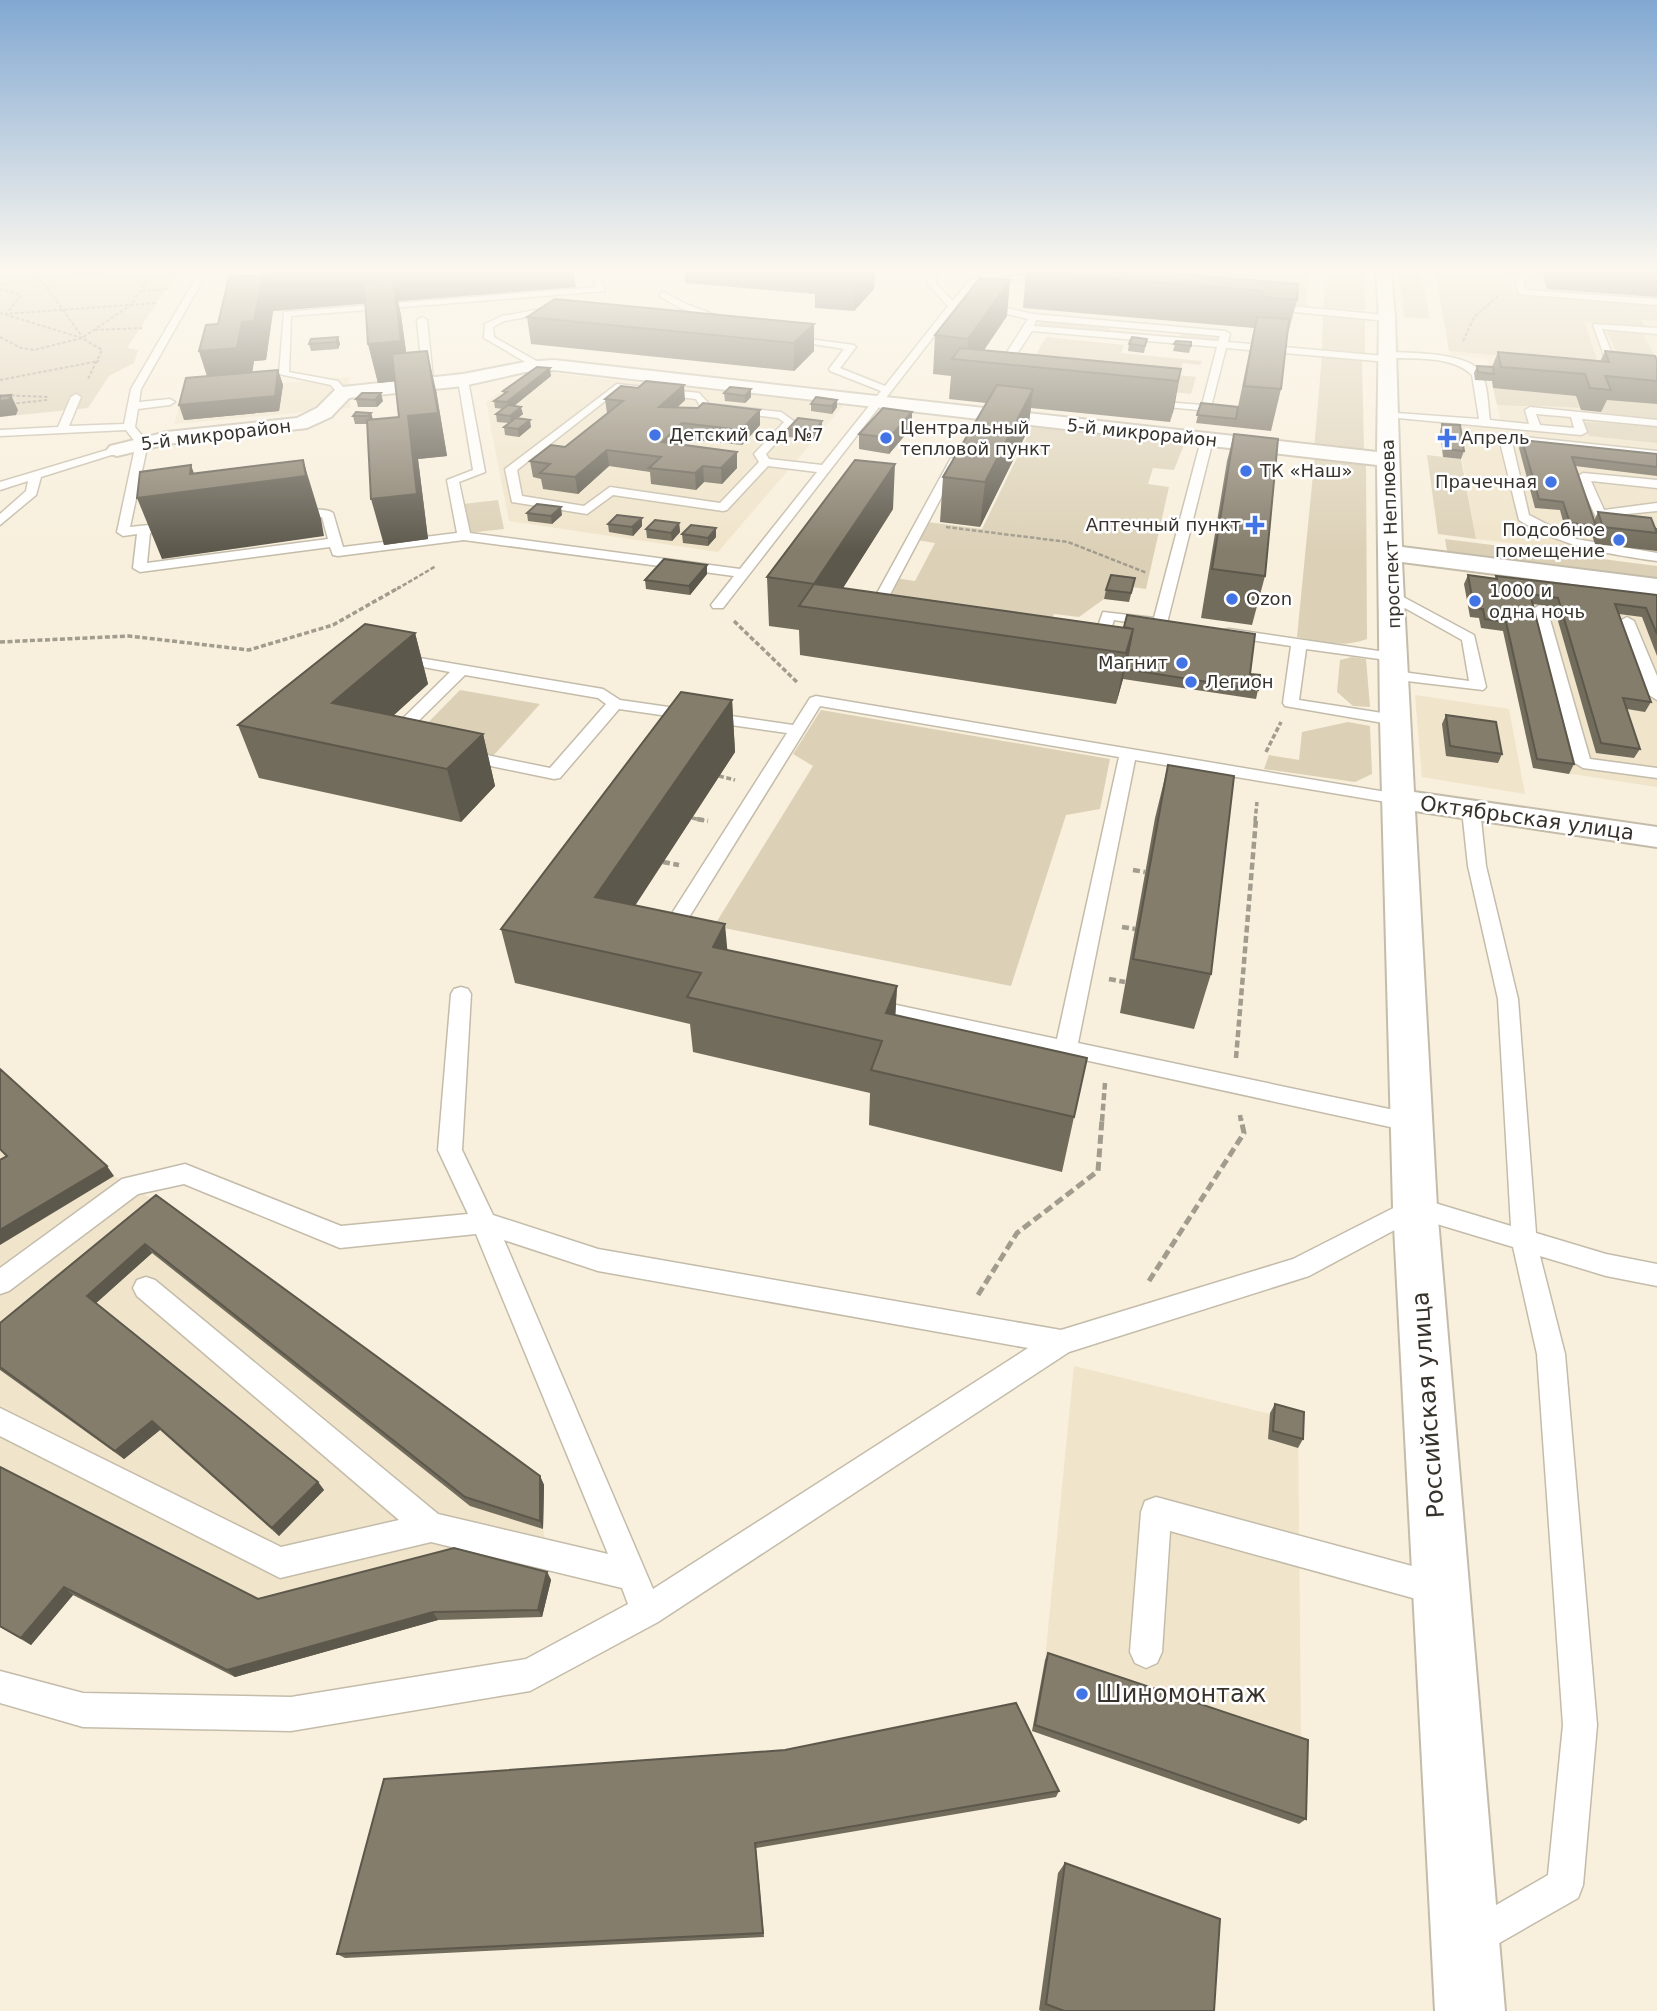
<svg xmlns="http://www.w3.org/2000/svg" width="1657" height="2011" font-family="'DejaVu Sans',sans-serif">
<rect width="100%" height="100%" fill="#f8efdc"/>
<!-- built -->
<path fill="#f0e4ca" d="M1435,269H1657V561L1476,539L1456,422L1502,426L1487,359L1451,355L1450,353Z
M532,371L844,405L718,552L509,521L486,402Z
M349,377L350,408L174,424L184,392Z
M1493,585L1657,605V787L1533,768Z
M1415,695L1509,709L1525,794L1422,777Z
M0,1072L114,1176L162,1205L544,1485L543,1529L551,1580L542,1617L438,1620L235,1677L73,1595L0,1553Z
M1074,1366L1298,1421L1301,1746L1045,1660Z"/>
<!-- green -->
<path fill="#dcd1b7" d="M0,269H179L127,348L138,350L134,363L109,376L88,408L0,417Z
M1080,269H1308L1306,308L998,282Z
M1326,269H1364L1365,310L1323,309Z
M1398,269H1420L1430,319L1404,317Z
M1435,269H1507L1513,293L1657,305V321L1641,320L1645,327L1584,322L1597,359L1589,360L1539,356L1538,359L1449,351Z
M1323,314L1365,320V354L1322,350Z
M1040,320L1111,326L1110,330L1180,336L1181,332L1219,335L1218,342L1036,327Z
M1606,330L1642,333L1657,360L1619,357Z
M1046,337L1124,345L1121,353L1202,361L1200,365L1183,363L1179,375L1196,377L1191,394L1024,375Z
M1322,356L1362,360L1364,450L1342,452L1314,449Z
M1493,388L1576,396L1580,408C1552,405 1525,407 1497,405Z
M1596,398L1657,404V421L1611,416L1601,412Z
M1585,422L1657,426V443L1589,436Z
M1033,425L1185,442L1174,470L1153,468L1148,484L1169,487L1146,589L1110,584L1104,599L1079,617L1054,614L1044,639L987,626L981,639L897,628L910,599L890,596L895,578L915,581L935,543L917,540L927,522L982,529Z
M1315,454L1345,458L1366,465L1367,639C1343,648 1321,642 1297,637Z
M1427,455L1461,459L1476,539L1438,534Z
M498,500L504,529L467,533L463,504Z
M1445,539L1657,566V579L1447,551Z
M1352,657L1366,659L1370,707L1353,706L1337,692L1340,660Z
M460,690L540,704L493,756L410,741Z
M821,710L1110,759L1100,809L1066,815L1011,986L714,926L813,766L793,754Z
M1348,722L1370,726L1372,774L1355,782L1264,769L1269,755L1299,760L1302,732Z"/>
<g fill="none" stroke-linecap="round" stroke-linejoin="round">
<!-- lane casing -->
<g stroke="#c4bcaa" stroke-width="3">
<path id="lane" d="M201,269H209L141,389L139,402L170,399L175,402L170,405L138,409L135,427L148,443L130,527L177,522L183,526L177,530L150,533L147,563L328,539L322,517L292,522L286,518C295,511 324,506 333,513L343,547L457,533L447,480L473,470L458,380L463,377L468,380L485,472L459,482L470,533L740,569L817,472L768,466L727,510L723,511L613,495L587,514L512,502L505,469L617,384L699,393L709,404L781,412L795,422L766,454L769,459L822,465L881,391L830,371L829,369L844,349L782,339L787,336L854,345L856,347L840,368L885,386L948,306L928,285L929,269H937L936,284L953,301L969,280L990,273L1071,269L994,277L975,284L959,304L1003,307L1033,314L1225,331L1230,334L1228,342L1384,356L1388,352C1410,353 1465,352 1480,371C1488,382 1488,407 1490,420L1529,424L1525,410L1530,407L1657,420V426L1582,419L1587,432L1581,435L1387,417L1383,416V412L1479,419L1472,375C1453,356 1417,359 1392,358L1388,362L1226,348L1210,411L1145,405L1140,402L1141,400L1202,405L1217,347L1032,331L1001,378L997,379L992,376L1028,319L1003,313L955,309L723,608H713L711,605L734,576L464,540L338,556L333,555L330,547L140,572L133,568L137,534L123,536L117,532L136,443L126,430L0,436V430L58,427L71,397L76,394L81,397L69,426L124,424L131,389ZM1036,320L1220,336L1218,341L1034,326ZM619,390L696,399L702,409L778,418L784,422L754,454L759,462L720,503L610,487L584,506L522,496L517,470ZM1536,414L1571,417L1574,428L1540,425Z
M594,270L598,272L605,291L291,316L289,372L338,381L348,393L339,395L331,385L279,374L284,312L597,287L590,272Z
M1527,270H1574L1578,272L1574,274H1532L1523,283L1526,290L1657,299V305L1519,294L1515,282Z
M662,291L686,304L734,322L726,324L680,308L659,296Z
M1267,304L1387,315L1392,318L1387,321L1264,309V305Z
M559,306L563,309L562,311L504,321L493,327L494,337L540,363V367H534L484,338L485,324L502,316Z
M422,317L427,320L433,379L428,382L423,379L417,320Z
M1593,324L1657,328V334L1602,329L1618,368C1614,373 1602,372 1598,367L1607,364Z
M1505,435L1657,451V457L1512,442L1529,515L1576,539L1657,553V561C1607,554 1562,547 1519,520L1499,438Z
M1207,437L1213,440L1167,623L1160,627L1114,620L1103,652L1101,655H1091L1089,652L1103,612L1154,618L1201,440Z
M117,447L123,450L121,452L41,477L36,495L0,525V514L26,491L28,481L0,490V482Z
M951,458L961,460L877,619L875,622H865L863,619Z
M1583,473L1657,480V488L1591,481L1604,510L1657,503V511L1596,517L1577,477Z
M1392,591L1474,635L1486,687L1483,690L1390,679L1387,676L1395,671L1469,681L1462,640L1387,598V592Z
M1540,605L1547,609L1590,759L1657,768V778L1583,768L1575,763L1533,609Z
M1627,617L1634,621L1657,676V700L1649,695L1620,621Z
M1229,629L1399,654L1401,657L1399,660L1394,661L1306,649L1299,700L1395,715L1403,720L1395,725L1285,706L1283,703L1291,646L1224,636L1222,633L1224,630Z
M396,654L603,689L620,700L793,725L810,698L816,696L1404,795L1407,799L1398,804L1135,760L1078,1043L1413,1114L1421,1117L1425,1123L1421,1129L1413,1132L861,1011L857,1006L861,1001L868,999L1057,1039L1119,757L820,706L683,927L690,934L687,939L680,941L665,934L662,929L787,733L619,709L560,778L554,779L462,760L454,755L462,750L550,768L606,704L598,698L465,675L398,741L392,743L384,738L386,735L450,672L391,661L389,658Z
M1471,805L1480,810L1486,866L1518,999L1536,1233L1606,1254L1657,1264V1286L1606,1276L1540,1256L1565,1354L1597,1725L1583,1885L1578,1898L1473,1958L1460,1952L1454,1939L1460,1926L1548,1875L1563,1725L1537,1354L1513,1247L1417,1218L1309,1276L1069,1352L658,1622L530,1691L291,1731L83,1727L0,1703V1671L83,1693L291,1697L526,1659L628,1604L622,1588L431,1542L280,1578L0,1436V1408L281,1547L399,1520L137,1296L133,1288L137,1280L146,1277L155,1280L438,1514L608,1554L476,1234L340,1248L184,1184L138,1194L9,1291L0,1294V1268L122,1179L185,1164L341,1226L468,1214L438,1150L451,994L454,989L461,987L468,989L471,994L462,1150L493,1215L598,1249L1061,1330L1293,1259L1415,1197L1511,1226L1498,999L1468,866L1462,810ZM504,1240L598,1271L1028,1348L653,1589Z
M1156,1497L1438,1573L1449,1578L1454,1589L1449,1600L1438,1605L1170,1531L1162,1652L1157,1663L1146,1668L1135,1663L1130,1652L1141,1512L1145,1501Z"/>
</g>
<!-- street casing -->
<g stroke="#c4bcaa" stroke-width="4">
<path id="street" d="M1376,269H1391L1395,318L1402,547L1657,579V595L1402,562L1414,792L1657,827V847L1415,811L1437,1207L1505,2011H1435L1393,1207L1380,720L1377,465L554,370L525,372L463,386L349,398L331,417L307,428L167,444L117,456L110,454L107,450L110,446L167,432L297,418L317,408L336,389L343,387L463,374L525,362L554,360L1377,452L1379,318Z"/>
</g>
<!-- path-far4 -->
<path stroke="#a29c8e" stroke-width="2" stroke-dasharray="3.5 2" stroke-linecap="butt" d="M34,269L82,337
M232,282L234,269
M0,285L42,278L145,269
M0,289L21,295L6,314L157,303
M142,291L168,289
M0,313L82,338L102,350L88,379
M95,330L142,328
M0,337L21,348L34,350L82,338L131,305L154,269
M1463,341L1474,317L1498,296
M0,380L99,361
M0,395L48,397
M0,405L47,400"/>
<!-- path-far3 -->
<path stroke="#a29c8e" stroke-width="2.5" stroke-dasharray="4.5 2" stroke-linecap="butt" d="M946,527L1068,542L1147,573
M397,589L436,566"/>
<!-- path-far2 -->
<path stroke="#a29c8e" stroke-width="3.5" stroke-dasharray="5 2.5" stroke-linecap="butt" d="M734,621L798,683
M0,642L129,636L249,650L333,625L400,587
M1266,752L1281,722
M719,776L735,780
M692,818L706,821
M1255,821L1257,802"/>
<!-- path-far1 -->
<path stroke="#a29c8e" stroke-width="4.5" stroke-dasharray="7 3.5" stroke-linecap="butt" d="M697,819L708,821
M663,862L679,865
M1133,870L1145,872
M1122,927L1135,929
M1109,979L1125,982
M1236,1058L1256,819
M1240,1115L1241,1121
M1102,1121L1105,1083"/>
<!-- path -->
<path stroke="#a29c8e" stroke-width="5" stroke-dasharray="9 4.5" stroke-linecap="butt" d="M1149,1281L1244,1133L1241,1119
M978,1295L1017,1233L1098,1171L1102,1119"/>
<!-- lane -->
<use href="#lane" fill="#fff" fill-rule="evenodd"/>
<!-- street -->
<use href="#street" fill="#fff" fill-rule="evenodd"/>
</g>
<!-- wall -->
<path fill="#726c5d" d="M684,269H875L874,289L854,311L815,308V294L685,283Z
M1545,269H1657V297L1547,289L1543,277Z
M1026,272L1298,284L1297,300L1287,337L1281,389L1271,431L1196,423L1201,403L1238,407L1254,328L1023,308Z
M263,275L576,287L398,301L401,315L406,352L436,390L447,456L418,459L428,539L384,545L367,424H355L353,416L371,413L373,420L399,417L395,381L378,383L368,344L365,303L273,311L266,360L254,361L252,372L278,370L283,385L279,411L184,420L207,376L199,351L218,324Z
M1007,316L984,350L1181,369L1170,422L1031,408L1028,430L980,527L940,522L943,477L986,403L949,399L951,376L933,374L935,335Z
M527,317L814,324V351L794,371L531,344Z
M338,337L340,344L338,349L311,351L309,344Z
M1147,339L1144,353L1128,351L1129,344Z
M1176,341L1191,346L1189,353L1173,351Z
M1605,351L1657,360V404L1607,400L1601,412L1581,410L1576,396L1493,388L1492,381L1475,380L1474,373L1477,366L1492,367L1498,352L1600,362Z
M551,376L514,406L523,414L518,418L531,427L519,437L505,435L504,427L509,423L497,422L496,414L503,409L495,408L494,401L504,394L503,391Z
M362,393L383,401L377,407H358L356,399Z
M724,393L751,397L745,403L725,401Z
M605,399L685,400L677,408L760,425L742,445L684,439L678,444L737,452V468L722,484L704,482L696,490L651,484L650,472L609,466L578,494L543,489L541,479L533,477L530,461L565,447L607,413Z
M811,404L837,407L832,414L811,411Z
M1442,424L1464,451L1461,459L1443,457L1440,431Z
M912,427L889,454L859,449V434Z
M788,429H822L814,440L789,437Z
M1234,434L1265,576L1252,625L1201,618L1227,461Z
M1522,440L1657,454V476L1575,466L1594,521L1598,512L1657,528V551L1595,544L1592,535L1566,532L1560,510L1535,508L1519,448Z
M893,509L843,588L1250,674L1258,690L1256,699L1123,679L1116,704L800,655L799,630L769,626L767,577Z
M527,513L562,515L552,524L528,521Z
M642,518V526L633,536L609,532L608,524Z
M679,523L680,532L672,541L647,538L646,529Z
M682,534L716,537L708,546L683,543Z
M707,574L690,595L646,589L645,580Z
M1468,575L1495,579L1496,576L1657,595V656L1642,617L1619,614L1651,702L1645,712L1627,709L1640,749L1634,758L1596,753L1554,607L1533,604L1574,764L1569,774L1533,768L1503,631L1481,628L1479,618L1470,617L1464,584Z
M1133,587L1129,602L1104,599L1106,590Z
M415,633L428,684L393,716L483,734L495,786L461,822L259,778L238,725Z
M732,700L735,752L635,905L727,950L897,986L895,1015L1074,1117L1062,1172L869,1125L870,1093L693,1052L690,1024L515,983L501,929Z
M1446,715L1502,754L1498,763L1446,756L1442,724Z
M1168,765L1211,974L1194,1029L1120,1013L1155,818Z
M156,1195L540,1476L544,1485L543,1529L470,1506L152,1253L96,1303L318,1482L324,1490L279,1536L160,1430L124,1459L0,1370V1323Z
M1275,1404L1303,1439L1298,1448L1268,1439L1270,1413Z
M0,1467L258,1599L547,1572L551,1580L542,1617L438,1620L235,1677L73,1595L31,1645L0,1627Z
M1048,1653L1306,1819L1299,1824L1032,1731L1045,1660Z
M384,1779L1059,1791L1056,1797L756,1848L764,1937L345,1958L337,1954Z
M1065,1863L1214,2011H1041L1039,2010L1058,1873Z"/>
<!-- shaded-wall -->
<path fill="#5d584c" d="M336,269H573L576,287L398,301L401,315L410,380L378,383L368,344L396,301L273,311L266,360L254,361L250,388L212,391L199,351L242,322L263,275Z
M860,269H875L874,289L854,311L855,275Z
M1010,280L1007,316L976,362L967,361L968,339Z
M814,324V351L794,371V343Z
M338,337L340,344L338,349L336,342Z
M427,351L436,390L447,456L418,459L428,539L384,545L371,499L408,416Z
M550,368L551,376L509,410L507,402Z
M1181,369L1174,409L1170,422L1178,381Z
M278,370L283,385L279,411L184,420L179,405Z
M684,385L685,400L660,423L659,407Z
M751,389V397L745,403V396Z
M1033,389L1028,430L980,527L985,482Z
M381,393L383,401L377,407L375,400Z
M11,395L18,410L16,415L0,417V401Z
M837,400V407L832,414V406Z
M521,407L523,414L511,423L510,416Z
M760,410V425L742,445L741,430Z
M912,412V427L889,454V438Z
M371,413L373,420L370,424L368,416Z
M530,420L531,427L519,437L518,429Z
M822,421V429L814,440V432Z
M682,423L684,439L663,458L662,442Z
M607,450L609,466L578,494L575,477Z
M737,452V468L722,484L721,468Z
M303,460L321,519L324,536L162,559L137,498L190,474L191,465L200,490Z
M895,464L893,509L829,610L814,584Z
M703,466L704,482L696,490L695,473Z
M561,507L562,515L552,524L551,516Z
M642,518V526L633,536L632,527Z
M679,523L680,532L672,541L671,533Z
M716,528V537L708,546V538Z
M707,565V574L690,595L689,586Z
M1133,629L1123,679L1116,704L1126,653Z
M415,633L428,684L355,750L332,703Z
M732,700L735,752L605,952L595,897Z
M483,734L495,786L461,822L447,769Z
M725,924L730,979L713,947Z
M897,986L894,1041L886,1013Z
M107,1166L114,1176L0,1245V1230Z
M145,1244L152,1253L94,1305L87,1296Z
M152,1421L160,1430L124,1459L115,1451Z
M540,1476L544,1485L543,1529L540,1521Z
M318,1482L324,1490L279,1536L272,1528Z
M547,1572L551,1580L542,1617L538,1610Z
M64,1587L73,1595L31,1645L21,1638Z
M433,1612L438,1620L235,1677L227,1670Z"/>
<!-- building -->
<path fill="#857d6c" stroke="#5d584c" stroke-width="2" d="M263,269H336L263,275L254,321L242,322L237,348L199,351L206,325L218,324L229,277L263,275Z
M817,269H860L855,275L815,272Z
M1028,269H1116L1298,284L1297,300L1263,297V291L1026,272Z
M980,278L1010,280L968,339L935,335Z
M393,279L401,341L368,344L364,282Z
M555,299L814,324L794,343L527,317Z
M1257,317L1289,319L1281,389L1244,386Z
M338,337L336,342L309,344L311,339Z
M1132,337L1147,339L1145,346L1129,344Z
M1176,341L1191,342V346L1174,344Z
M960,348L1181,369L1178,381L952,359Z
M427,351L438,413L408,416L417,494L371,499L367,420L399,417L392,354Z
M1605,351L1655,356L1657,360V381L1605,376L1611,390L1590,388L1585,374L1501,367L1498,352L1609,362Z
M1477,366L1493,367L1494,374L1478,372Z
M537,367L550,368L507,402L494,401L507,392L503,391Z
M278,370L275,396L179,405L186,378Z
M646,381L684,385L659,407L698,408L703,403L760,410L741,430L682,423L662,442L737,452L721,468L703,466L695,473L649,468L661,457L607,450L575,477L540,473L550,464L530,461L551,445L565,447L623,401L605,399L621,386L638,388Z
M997,385L1033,389L985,482L943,477Z
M730,387L751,389L745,396L724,393Z
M362,393H381L375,400L356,399Z
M11,395L9,400L0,401V396Z
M816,397L837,400L832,406L811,404Z
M1201,403L1238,407L1236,419L1197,415Z
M508,405L521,407L510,416L496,414Z
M883,408L912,412L889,438L859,434Z
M356,412L371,413L368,416H353Z
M516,418L530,420L518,429L504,427Z
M798,418L822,421L814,432L788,429Z
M1442,424L1460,425L1464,451L1445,449Z
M1234,434L1278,439L1265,576L1212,569Z
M1522,440L1657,454V467L1572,457L1596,526L1570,523L1563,502L1539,499Z
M303,460L306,476L137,498L140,472L191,465L190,474Z
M855,460L895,464L814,584L767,577Z
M537,504L561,507L551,516L527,513Z
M1598,512L1651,518L1657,533L1603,527Z
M617,515L642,518L632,527L608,524Z
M655,520L679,523L671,533L646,529Z
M691,525L716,528L708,538L682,534Z
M664,559L707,565L689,586L645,580Z
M1111,575L1135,578L1131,593L1106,590Z
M1468,575L1497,579L1496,576L1657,595V634L1646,608L1615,604L1651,702L1623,698L1640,749L1601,743L1558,598L1530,594L1574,764L1537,759L1506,622L1485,619L1483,609L1474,608Z
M814,584L1133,629L1126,653L799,606Z
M1127,615L1255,634L1250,674L1260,675L1258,690L1125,669L1133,629L1124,627Z
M365,624L415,633L332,703L483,734L447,769L238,725Z
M681,692L732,700L595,897L725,924L713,947L897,986L886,1013L1087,1058L1074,1117L871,1070L882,1041L687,997L701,973L501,929Z
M1446,715L1496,722L1502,754L1450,746Z
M1168,765L1234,776L1211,974L1133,959Z
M0,1069L107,1166L0,1230V1160L7,1156L0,1149Z
M156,1195L540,1476V1521L465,1497L145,1244L87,1296L318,1482L272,1528L152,1421L115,1451L0,1367V1323Z
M1275,1404L1304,1412L1303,1439L1273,1431Z
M0,1467L258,1599L454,1548L547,1572L538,1610L433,1612L227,1670L64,1587L21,1638L0,1626Z
M1048,1653L1308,1740L1306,1819L1035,1725Z
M1016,1703L1059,1791L755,1843L763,1933L337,1954L384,1779L785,1750Z
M1065,1863L1220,1919L1214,2011H1064L1046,2004Z"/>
<!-- sky -->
<linearGradient id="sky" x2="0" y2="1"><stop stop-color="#82a8d2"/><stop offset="0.49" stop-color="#fcf8ef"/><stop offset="1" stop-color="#fcf8ef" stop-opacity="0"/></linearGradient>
<rect width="1657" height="551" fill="url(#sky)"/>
<!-- markers -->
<g fill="#4374e5" stroke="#fff" stroke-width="2.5">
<circle cx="655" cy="435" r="7"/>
<circle cx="886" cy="438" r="7"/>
<path d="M1443.5 427.5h7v7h7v7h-7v7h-7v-7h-7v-7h7z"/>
<circle cx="1246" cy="471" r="7"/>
<circle cx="1551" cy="482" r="7"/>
<path d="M1251.5 514.5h7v7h7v7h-7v7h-7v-7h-7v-7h7z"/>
<circle cx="1619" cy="540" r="7"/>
<circle cx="1232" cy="599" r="7"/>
<circle cx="1475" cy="601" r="7"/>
<circle cx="1182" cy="663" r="7"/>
<circle cx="1191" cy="682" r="7"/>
<circle cx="1082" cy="1694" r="7"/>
</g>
<g text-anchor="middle" stroke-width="5" stroke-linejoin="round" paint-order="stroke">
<!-- far-poi labels -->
<g font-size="18" fill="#37332c" stroke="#fff" text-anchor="start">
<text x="900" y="434">Центральный<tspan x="900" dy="21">тепловой пункт</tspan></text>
<text x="669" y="441">Детский сад №7</text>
<text x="1461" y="444">Апрель</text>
<text x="1260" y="477">ТК «Наш»</text>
<text x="1537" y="488" text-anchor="end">Прачечная</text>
<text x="1241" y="531" text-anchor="end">Аптечный пункт</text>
<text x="1605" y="536" text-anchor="end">Подсобное<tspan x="1605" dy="21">помещение</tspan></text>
<text x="1489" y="597">1000 и<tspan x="1489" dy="21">одна ночь</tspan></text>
<text x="1246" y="605">Ozon</text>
<text x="1168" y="669" text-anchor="end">Магнит</text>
<text x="1205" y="688">Легион</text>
</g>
<!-- far-street labels -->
<g font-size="18" fill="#37332c" stroke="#fff">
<text transform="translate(1142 433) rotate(6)" y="6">5-й микрорайон</text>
<text transform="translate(216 435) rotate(-7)" y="6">5-й микрорайон</text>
<text transform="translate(1391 534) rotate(-92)" y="6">проспект Неплюева</text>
</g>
<!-- street labels -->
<g font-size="21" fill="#37332c" stroke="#fff">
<text transform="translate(1527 818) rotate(8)" y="7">Октябрьская улица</text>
</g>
<!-- near-street labels -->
<g font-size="24" fill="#37332c" stroke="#fff">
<text transform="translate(1428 1405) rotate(-94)" y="8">Российская улица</text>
</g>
<!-- near-poi labels -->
<g font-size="24" fill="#37332c" stroke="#fff" text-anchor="start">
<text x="1096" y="1702">Шиномонтаж</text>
</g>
</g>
</svg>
